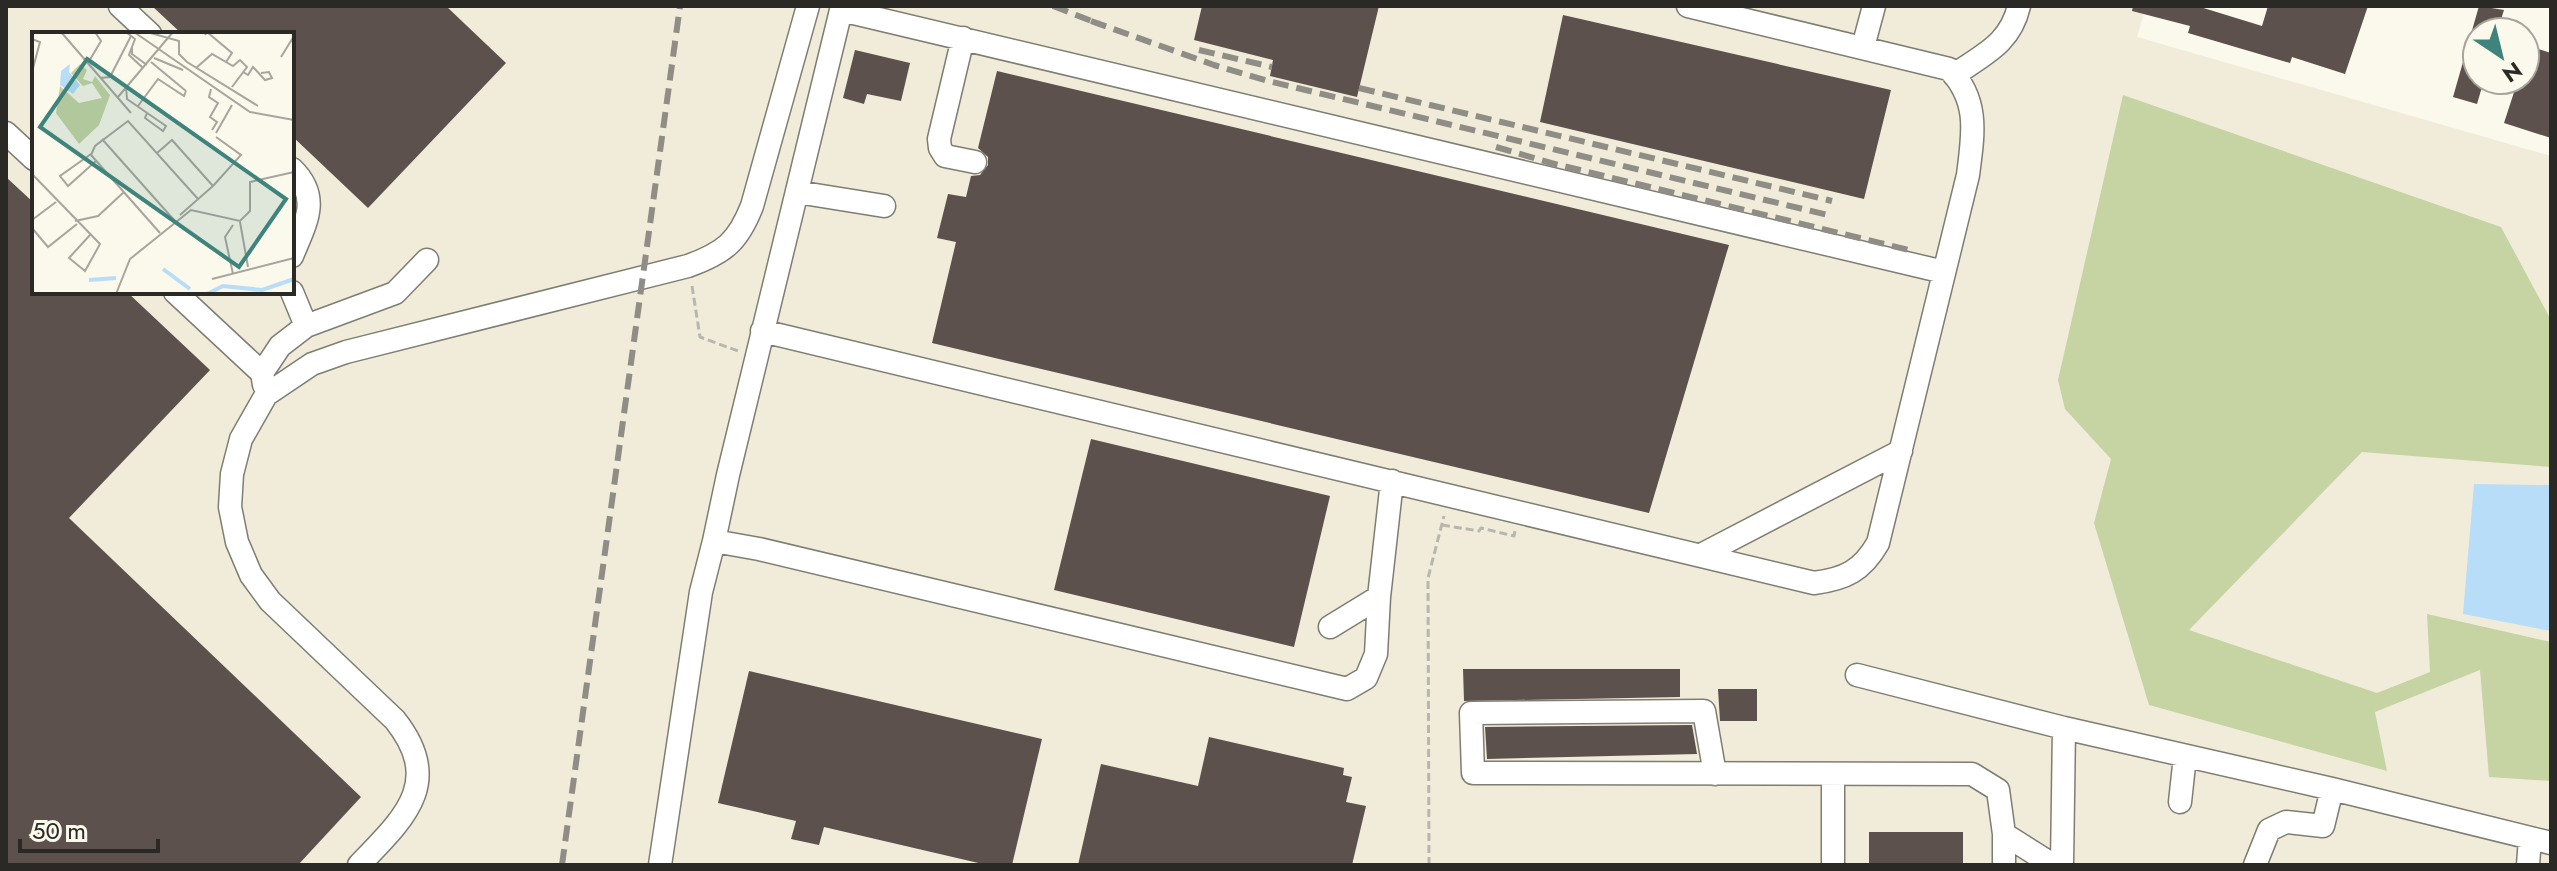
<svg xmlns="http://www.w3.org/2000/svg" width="2557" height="871" font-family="Jost,sans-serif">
<rect width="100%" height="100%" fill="#fbf8ec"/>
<!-- built -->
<path fill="#f0ecd9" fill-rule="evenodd" d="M6,6H2146L2137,37L2551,156V865H6ZM34,34H292V292H34Z"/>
<!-- green -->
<path fill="#c6d4a4" d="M2123,95L2501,227L2551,320V467L2362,452L2189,630L2377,693L2430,672L2427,614L2551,642V781L2489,777L2480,670L2375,712L2387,771L2149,705L2094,523L2111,459L2065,409L2058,380Z"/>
<!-- water -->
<path fill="#b8ddf9" d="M2474,484L2551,485V631L2463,614Z"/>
<!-- building -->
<path fill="#5c514d" d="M152,6H446L506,63L368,208L292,136V34H182Z
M1202,6H1379L1357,97L1270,76L1273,60L1194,40Z
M2133,6H2197L2262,26L2268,6H2368L2345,74L2292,57L2290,63L2188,33L2190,26L2132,11Z
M2479,6L2504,10L2497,32H2477V80H2484L2477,104L2453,97Z
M1563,15L1891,90L1864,199L1540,122Z
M2529,46L2551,53V138L2504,123L2518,80H2525V59Z
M855,50L910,63L901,101L867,94L864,104L843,98Z
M997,71L1729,245L1649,513L932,343L956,242L937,238L948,194L966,197L971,176L980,175L988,165V157L978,148Z
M6,177L34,203V292H127L210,370L69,518L361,797L298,865H6Z
M1091,439L1330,496L1294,647L1054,590Z
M1463,669H1680V697L1464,701Z
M749,671L1042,739L1012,865H987L824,827L819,845L791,839L796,821L718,803Z
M1718,689H1757V721H1720Z
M1692,725L1697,754L1487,759L1485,727Z
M1209,737L1344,768L1343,775L1352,777L1346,802L1366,806L1352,865H1078L1101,764L1198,786Z
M1869,832H1963V865H1869Z"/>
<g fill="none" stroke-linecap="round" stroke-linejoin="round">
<!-- minor casing -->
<g stroke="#7f7d73" stroke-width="25">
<path id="minor" d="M120,6L150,34
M842,6L728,475L714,541L759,549L1347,689L1366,678L1376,654L1379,597L1392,481
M841,10L1944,272
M963,38L939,139L940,148L945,156L975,162
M1863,47L1874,6
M1954,75C1984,54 2010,44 2019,6
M6,133L34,159
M292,169C322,198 305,224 292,256
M797,192L884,206
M175,292L262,373L264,385
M292,292L306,326
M762,331L1814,583C1845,579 1862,571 1878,543L1968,175C1973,135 1980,101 1949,69L1688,6
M262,373L280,346L306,326L395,293L427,260
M1701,555L1901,451
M1330,627L1379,597
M1857,675L2064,728L2332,789L2551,843
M1715,774L1704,711L1471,713L1473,773L1972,774L1998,790L2004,834V865
M2180,802L2185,756
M2004,834L2053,865
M359,865C403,819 445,783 395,720L270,601L251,575L237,542L230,507L232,474L241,439L266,395L312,364L346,352L688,266C724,253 738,242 752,206L808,6
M660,865L701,592L714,541
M1833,865V774
M2062,865L2064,728
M2255,865L2269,830L2286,822L2323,826L2332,789
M2528,865L2530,838"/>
</g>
<!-- path -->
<path stroke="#b9b6ad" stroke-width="3" stroke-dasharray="8 4" stroke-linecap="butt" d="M692,286L700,337L738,351
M1442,525L1479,531L1481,528L1514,536L1515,531
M1429,865L1428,578L1444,516"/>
<!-- minor -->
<use href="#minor" stroke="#fff" stroke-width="22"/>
<!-- rail -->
<path stroke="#8f8d85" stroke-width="6" stroke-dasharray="16 8" stroke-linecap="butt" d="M1053,6L1102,25
M1091,21L1214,65L1268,81L1828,215
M1199,50L1272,67
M1359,88L1832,201
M1496,147L1551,163L1909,250
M562,865L680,6"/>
</g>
<!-- overview -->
<g transform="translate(32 32)">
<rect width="262" height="262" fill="#fbf8ec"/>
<path d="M48,32L55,38L51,47L60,50L63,44L78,63L67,93L47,112L24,81L28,54L47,71L70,66L60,51L51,54L39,41Z" fill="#c6d4a4"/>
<path d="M38,32L37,40L48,53L41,62L28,53L29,39Z" fill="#b8ddf9"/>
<path fill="none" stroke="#b8ddf9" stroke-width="4" d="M131,237L158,257M57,248L84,246M175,262L191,254L230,258L262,247"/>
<path fill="none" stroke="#a7a59c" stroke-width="2" d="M29,0L99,81M94,0L103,7L97,23L110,35M102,0L218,80L262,88M115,0L147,9V22L155,30L226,74M173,3L175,0L200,21L194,30M0,7L8,10L0,40M100,15V22L115,33M249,25L262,4M122,26L151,38M119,30L154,59M56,31L69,9L63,0M164,36L180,22L201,34L208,28L215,35L200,55M211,40L216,43L221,35L233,48L240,46L237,40L229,41M68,46L78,45L99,4M94,54L95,67L134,94L131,99L113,86L115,81M179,57L177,65L186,71L178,85L185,90L180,98M86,65L141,0M106,74L126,47L152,64L154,59M184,101L200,73M70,107L142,188M125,121L140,108L181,154L148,183M59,122L28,144L36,154L64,129M0,142L68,212L53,239L37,226L58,203M181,154L209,123L184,105M0,188L24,170M43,189L66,184L92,160M208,190L216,235M201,193L193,205L201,242M0,196L16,215L45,192M128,201L59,123L63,114L96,89L166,167M180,247L262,226M84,262L98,227L159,178L208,189L218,179V150L262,140"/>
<path fill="#3e847c" fill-opacity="0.15" stroke="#3e847c" stroke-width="4" d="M55,27L254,167L207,235L8,95Z"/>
<rect width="262" height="262" fill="none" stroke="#2a2925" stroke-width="4"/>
</g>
<!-- border -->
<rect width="2557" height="871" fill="none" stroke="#2a2925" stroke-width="16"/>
<!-- north arrow -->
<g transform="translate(2501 56) rotate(145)"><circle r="38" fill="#fbf8ec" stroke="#a7a59c" stroke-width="2"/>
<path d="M0-6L14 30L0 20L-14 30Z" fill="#3e847c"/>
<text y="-12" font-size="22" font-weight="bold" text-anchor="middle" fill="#2a2925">N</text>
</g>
<!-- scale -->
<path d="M20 839v12h138v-12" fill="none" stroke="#2a2925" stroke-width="4"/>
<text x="32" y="839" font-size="24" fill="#2a2925" stroke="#fbf8ec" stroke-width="6" paint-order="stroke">50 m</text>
</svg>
